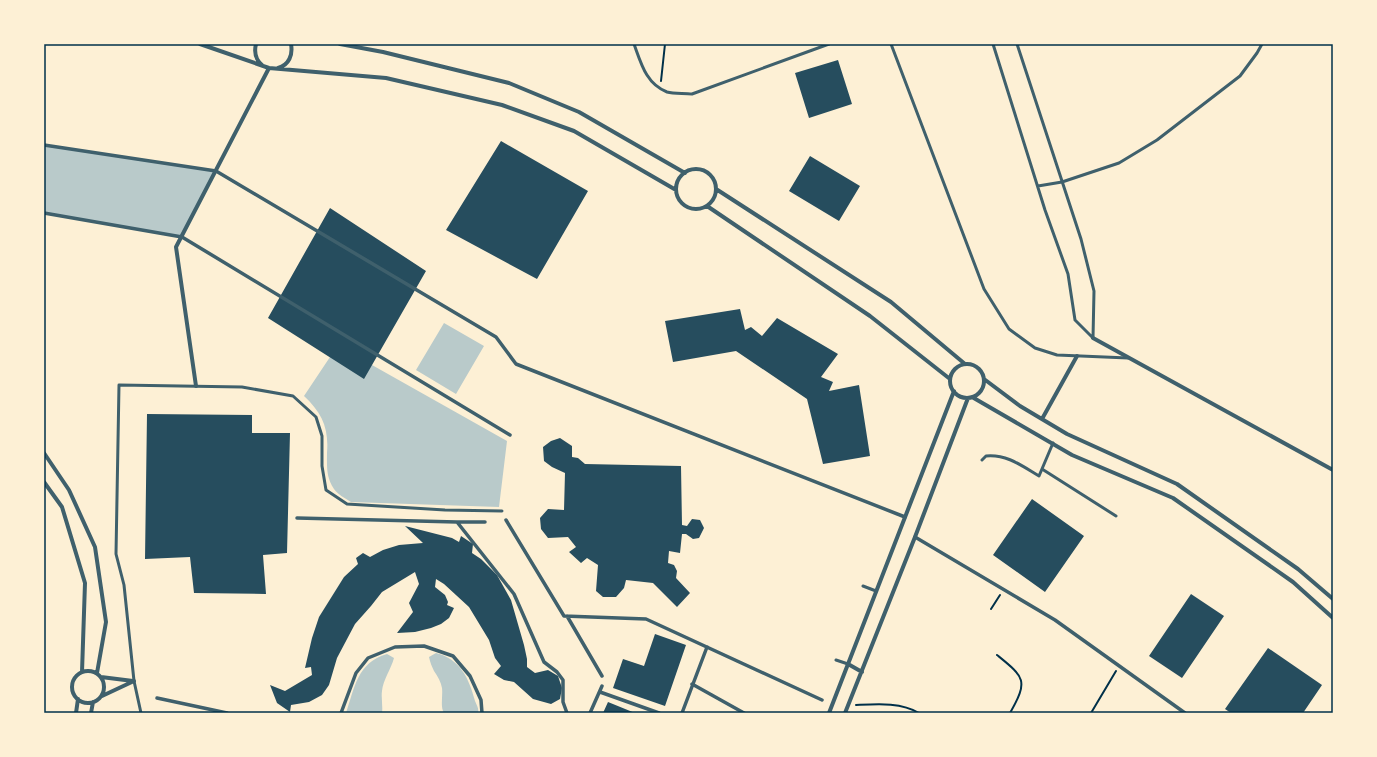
<svg xmlns="http://www.w3.org/2000/svg" width="1377" height="757" font-family="Barlow,sans-serif">
<rect width="100%" height="100%" fill="#fdf0d5"/>
<!-- green -->
<path fill="#b9caca" d="M44,145L216,171L182,237L44,213Z
M444,323L484,346L456,394L416,370Z
M330,357L372,365L507,441L499,507L351,502C345,498 337,494 334,489C326,477 327,467 327,453C329,428 322,413 304,396Z
M436,653C460,659 469,678 475,701C477,706 479,708 478,713H444C440,707 443,696 442,688C441,682 438,677 434,671C432,667 430,662 429,657Z
M387,654L394,658C391,669 383,680 382,691C381,698 383,706 382,713H346C355,687 357,663 387,654Z"/>
<!-- building -->
<path fill="#264d5e" d="M838,60L852,104L809,118L795,73Z
M501,141L588,191L537,279L446,230Z
M810,156L860,186L839,221L789,191Z
M330,208L426,271L364,379L268,318Z
M740,309L745,330L751,327L762,336L777,318L838,354L821,377L833,382L829,391L859,385L870,456L823,464L807,399L736,351L673,362L665,321Z
M147,414L252,415V433H290L287,553L263,555L266,594L194,593L190,557L145,559Z
M560,438L572,446V457L578,458L585,464L681,466L682,525L687,526L692,519L700,520L704,528L699,538L693,539L686,534H682L680,553L669,551L668,563L674,565L677,571L676,578L690,593L677,607L653,583L626,580L624,588L616,597H603L596,591L598,565L587,558L581,563L569,552L576,547L568,537L548,538L541,529L540,518L548,509L564,510L565,473L552,467L544,461L543,447L551,441Z
M1032,499L1084,536L1045,592L993,555Z
M405,526L452,538L459,542L461,536L473,544L472,553L481,559L497,575L511,600L524,645L527,659V667L535,673L548,670L558,676L562,688L560,699L551,704L533,699L514,682L504,680L494,674L501,666L495,658L489,640L469,607L444,584L436,579L435,587L445,595L448,602L447,605L454,608L449,618L441,624L431,628L415,632L397,633L413,612L409,603L419,584L415,572L382,592L371,606L355,624L337,658L329,685L322,695L309,702L291,705L290,712L277,703L270,685L285,691L312,675L311,667L305,668L312,638L319,617L344,577L358,564L356,558L363,553L370,557L383,550L399,545L423,543Z
M1191,594L1224,616L1182,678L1149,656Z
M655,634L686,645L665,706L613,688L623,659L644,666Z
M1268,648L1322,685L1303,713H1231L1225,709Z
M608,702L635,713H603Z"/>
<g fill="none" stroke-linecap="round" stroke-linejoin="round">
<!-- path -->
<path stroke="#003049" stroke-width="2" d="M661,81L665,44
M991,609L1000,595
M997,655C1024,677 1029,680 1010,713
M856,705C877,704 901,702 919,713
M1091,713L1116,671"/>
<!-- service -->
<path stroke="#3f606c" stroke-width="3" d="M634,44C641,63 646,84 667,92C674,94 684,93 692,94L829,44
M891,44L984,289L1009,329L1035,348L1057,355L1128,358
M993,44L1045,210L1068,274L1075,320L1093,338
M1017,44L1081,239L1094,291L1093,338
M1038,186L1062,182L1119,163L1157,140L1240,76L1257,53L1262,44
M982,460L986,456C1007,454 1022,466 1039,476L1053,443
M1042,469L1116,516
M863,586L876,591
M836,660L848,664
M141,713L134,681L124,585L116,554L119,385L242,387L293,396L316,417L322,436V466L326,490L347,504L445,510L502,511"/>
<!-- pedestrian -->
<path stroke="#3f606c" stroke-width="3.5" d="M44,145L216,171L496,337L516,364L905,517
M44,213L182,237L510,435
M297,518L457,522L514,594L544,662L557,672L563,680V702L567,713
M506,520L564,616L646,619L822,700
M457,522H485
M915,537L1055,620L1185,713
M567,616L602,676
M692,684L744,713
M600,692L659,713
M157,698L227,713
M341,713L356,673L368,658L395,647L424,646L453,656L470,676L481,700L482,713
M590,713L602,686
M682,713L707,647"/>
<!-- minor -->
<path stroke="#3f606c" stroke-width="4" d="M200,44L269,68L386,78L502,105L574,131L676,190
M256,44C254,52 255,59 262,65
M340,44L383,52L509,83L579,112L685,173
M278,68C289,65 293,55 291,44
M676 189a20 20 0 1 1 40 0a20 20 0 1 1-40 0Z
M716,189L891,302L965,364
M707,206L870,316L950,379
M1093,338L1333,470
M950 381a17 17 0 1 1 34 0a17 17 0 1 1-34 0Z
M984,379L1020,406L1067,434L1177,484L1298,569L1333,599
M196,386L176,247L269,68
M972,397L1072,455L1173,498L1293,582L1333,618
M1042,419L1077,356
M44,453L69,490L95,547L106,622L97,673
M44,482L62,507L85,583L82,672
M848,664L862,672
M72 687a16 16 0 1 1 32 0a16 16 0 1 1-32 0Z
M101,677L133,681
M102,696L134,681
M76,713L78,699
M91,713L93,702
M829,713L954,391
M845,713L915,537L968,398"/>
</g>
<!-- border -->
<rect width="1377" height="757" fill="none" stroke="#fdf0d5" stroke-width="90"/>
<rect x="45" y="45" width="1287" height="667" fill="none" stroke="#003049" stroke-width="1.5"/>
</svg>
